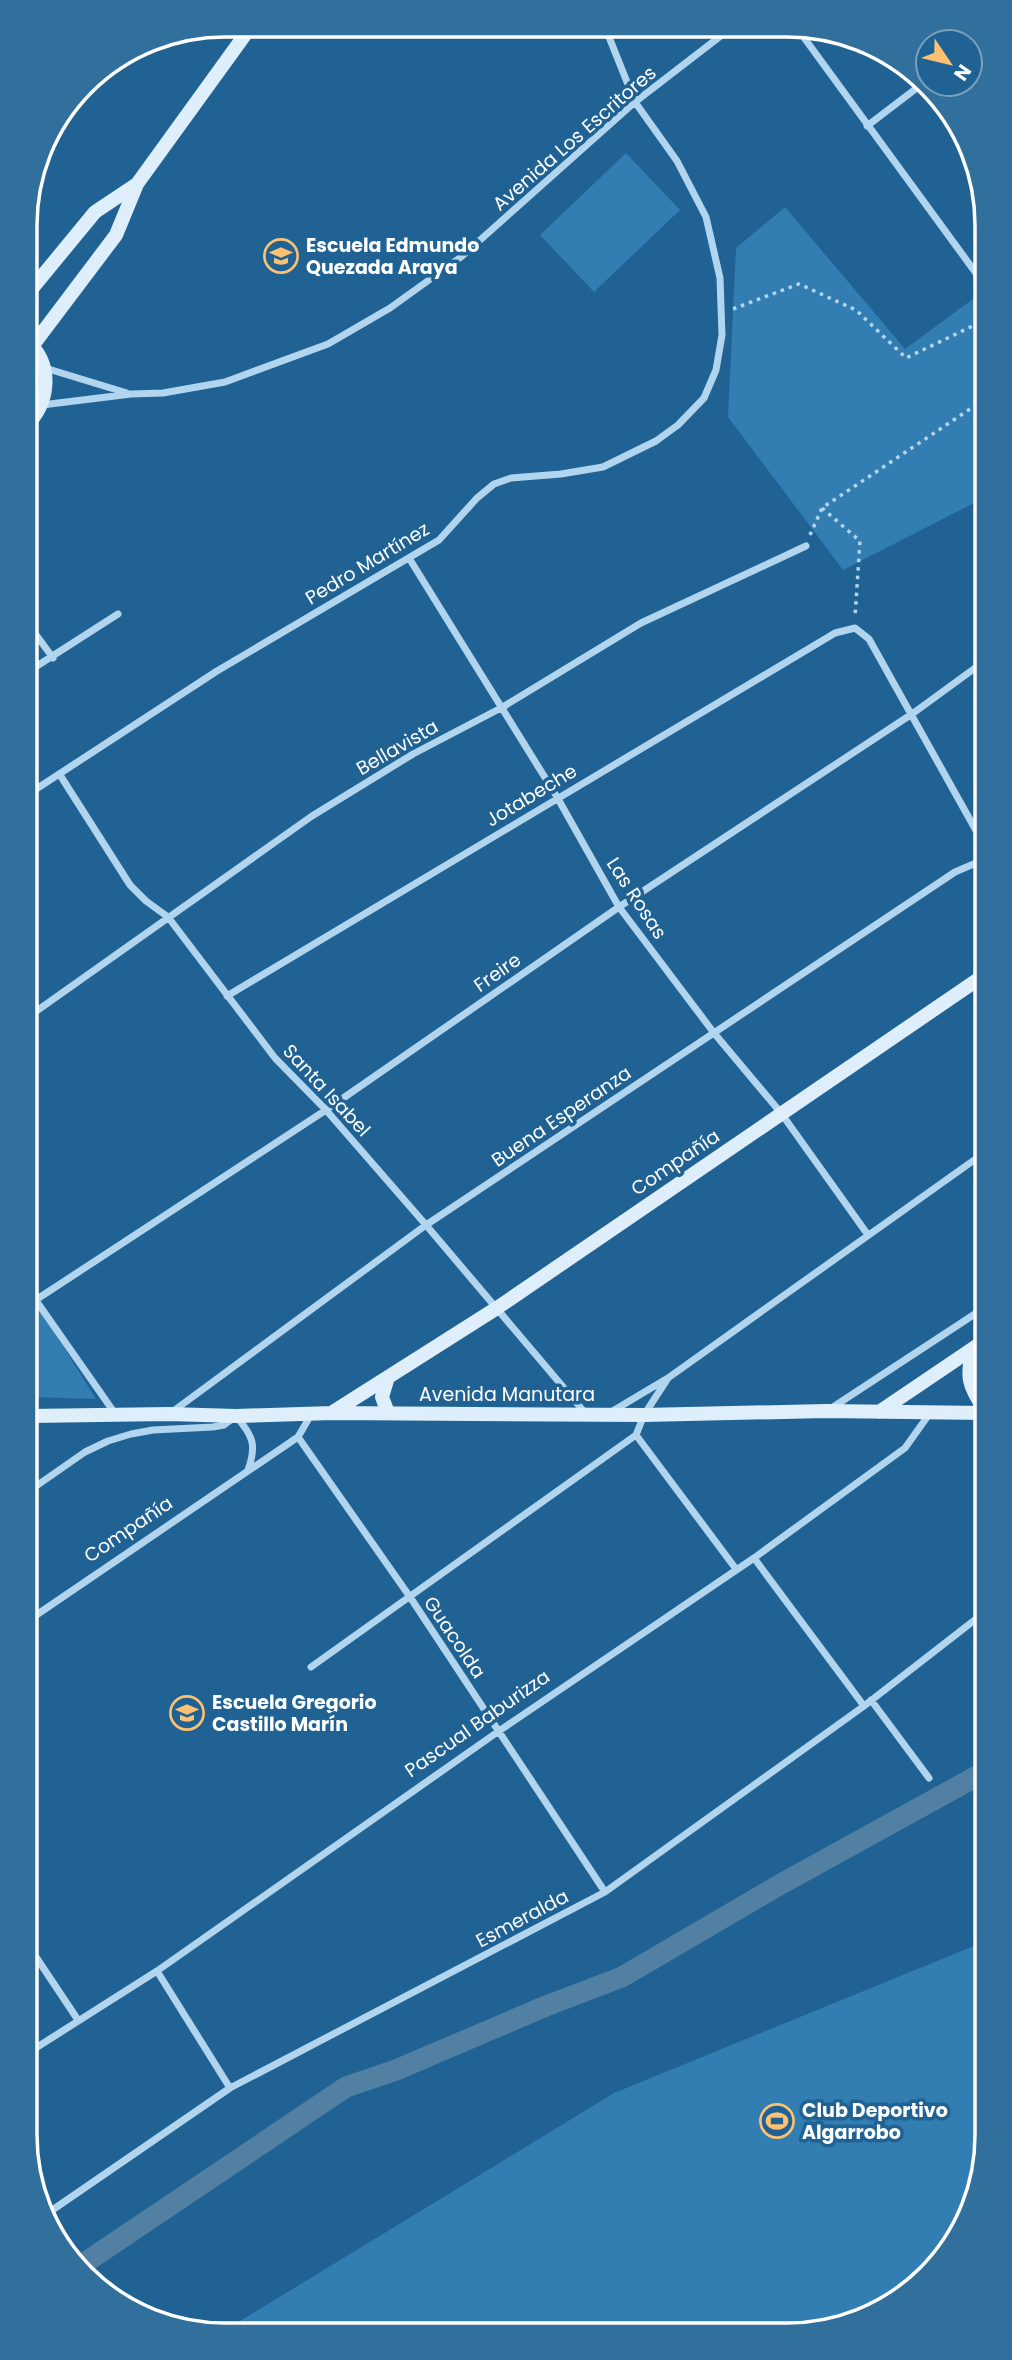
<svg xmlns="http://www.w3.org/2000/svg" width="1012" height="2360" font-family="Poppins,sans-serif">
<rect width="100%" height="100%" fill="#1f6293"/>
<!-- green -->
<path fill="#327db1" d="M626,153L680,210L594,292L540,235Z
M785,207L905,349L981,293L982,499L843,570L728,417L736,248Z
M40,1309L96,1399L29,1397L28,1316Z
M986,1941L987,2149L972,2212L938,2267L839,2329L222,2332L614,2093Z"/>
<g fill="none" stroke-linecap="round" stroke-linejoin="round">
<!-- canal -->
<path stroke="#5280a2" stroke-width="21" d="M80,2266L346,2087L396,2070L546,2006L622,1977L781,1884L986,1771"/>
<!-- path -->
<path stroke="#b1d5ee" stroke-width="3.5" stroke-dasharray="3.5 5" stroke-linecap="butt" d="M733,309L799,284L856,310L906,358L981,322
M822,508L860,541L855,617
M810,535L822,508L982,401"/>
<!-- street -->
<path stroke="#b1d5ee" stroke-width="7" d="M797,28L981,280
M867,126L926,81
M45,368L127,393
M42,405L131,394L163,393L225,382L328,344L390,308L461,257L635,102L731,28
M409,558L557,797L619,907L714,1033L781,1113L868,1235
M26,621L53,658
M26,673L118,614
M60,775L130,885L146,901L168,917L275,1058L326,1110L426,1225L586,1414
M27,795L217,671L439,540L477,498L494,484L511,478L561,474L603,467L656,441L678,425L704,398L716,370L722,335L720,278L706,217L677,161L635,102L605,27
M227,996L835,633L855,628L869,639L983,843
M28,1017L312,816L413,754L501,708L641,623L806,546
M28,1289L116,1415
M28,1305L326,1110L619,907L912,714L982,663
M830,1409L984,1308
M172,1412L426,1225L955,872L983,860
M611,1412L668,1378L984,1153
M636,1435L736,1569
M298,1437L410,1597L605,1892
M29,1491L85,1452L108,1441L131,1434L153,1430L213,1427L224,1425L236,1416C253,1436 257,1445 248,1470
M754,1558L864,1706
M29,1620L298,1437L312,1413
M311,1667L636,1435L644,1415L668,1378
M871,1700L929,1778
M30,1948L78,2020
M157,1971L230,2088
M31,2051L157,1971L499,1731L754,1558L905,1448L930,1413
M48,2213L230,2088L605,1892L864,1706L985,1612"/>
<!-- secondary -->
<path stroke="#deeefa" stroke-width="14" d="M25,297L95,212L137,184
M33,345L116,235L137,184L252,25
M26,426C50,402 54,364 26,340
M974,1348C965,1376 969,1387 985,1410
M388,1377L382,1397L388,1413
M333,1412L497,1308L983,976
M879,1412L984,1341
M29,1416L169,1414L236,1416L332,1413L644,1415L826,1411L985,1413"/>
</g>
<!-- icons -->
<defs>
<g id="school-ring" transform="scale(1.75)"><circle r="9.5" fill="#1f6293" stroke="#fcc171" stroke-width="1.5"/><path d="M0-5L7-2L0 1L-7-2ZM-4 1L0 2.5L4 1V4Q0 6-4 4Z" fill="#fcc171"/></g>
<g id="stadium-ring" transform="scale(1.75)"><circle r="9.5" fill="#1f6293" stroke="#fcc171" stroke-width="1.5"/><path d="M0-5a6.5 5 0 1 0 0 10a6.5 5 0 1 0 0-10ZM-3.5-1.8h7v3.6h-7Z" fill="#fcc171"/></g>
</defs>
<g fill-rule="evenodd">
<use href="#school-ring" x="281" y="256"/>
<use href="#school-ring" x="187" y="1713"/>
<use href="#stadium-ring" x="777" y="2121"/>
</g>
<g text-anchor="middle" stroke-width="7" stroke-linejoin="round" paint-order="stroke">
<!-- street labels -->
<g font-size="19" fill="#fff" stroke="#1f6293">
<text transform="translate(574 138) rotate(-41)" y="7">Avenida Los Escritores</text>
<text transform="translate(367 563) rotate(-31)" y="7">Pedro Martínez</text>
<text transform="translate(397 747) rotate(-30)" y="7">Bellavista</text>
<text transform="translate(531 795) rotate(-31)" y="7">Jotabeche</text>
<text transform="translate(637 898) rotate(57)" y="7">Las Rosas</text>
<text transform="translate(497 972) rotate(-35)" y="7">Freire</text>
<text transform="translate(327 1090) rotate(47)" y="7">Santa Isabel</text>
<text transform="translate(561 1116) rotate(-34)" y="7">Buena Esperanza</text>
<text transform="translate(675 1162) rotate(-34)" y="7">Compañía</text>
<text x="507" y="1401">Avenida Manutara</text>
<text transform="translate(128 1529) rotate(-34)" y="7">Compañía</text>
<text transform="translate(455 1637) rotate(56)" y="7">Guacolda</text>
<text transform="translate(477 1723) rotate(-35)" y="7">Pascual Baburizza</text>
<text transform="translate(522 1918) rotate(-28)" y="7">Esmeralda</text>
</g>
<!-- poi labels -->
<g font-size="19" font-weight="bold" fill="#fff" stroke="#1f6293" text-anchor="start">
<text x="306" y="252">Escuela Edmundo<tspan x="306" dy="22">Quezada Araya</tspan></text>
<text x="212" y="1709">Escuela Gregorio<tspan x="212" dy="22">Castillo Marín</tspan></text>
<text x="802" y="2117">Club Deportivo<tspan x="802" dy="22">Algarrobo</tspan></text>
</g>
</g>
<!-- crop -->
<path d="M0 0H1012V2360H0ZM225 37H787A188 188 0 0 1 975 225V2135A188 188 0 0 1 787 2323H225A188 188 0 0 1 37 2135V225A188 188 0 0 1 225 37Z" fill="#316f9c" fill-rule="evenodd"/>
<path fill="none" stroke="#fff" stroke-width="3.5" d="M225 37H787A188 188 0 0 1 975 225V2135A188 188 0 0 1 787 2323H225A188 188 0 0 1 37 2135V225A188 188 0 0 1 225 37Z"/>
<!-- north arrow -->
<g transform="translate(949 63) rotate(125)"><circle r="33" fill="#1f6293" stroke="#79a1be" stroke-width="2"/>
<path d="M0-5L12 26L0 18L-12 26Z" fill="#fcc171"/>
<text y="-10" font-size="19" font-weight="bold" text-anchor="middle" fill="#ffffff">N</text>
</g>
</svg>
